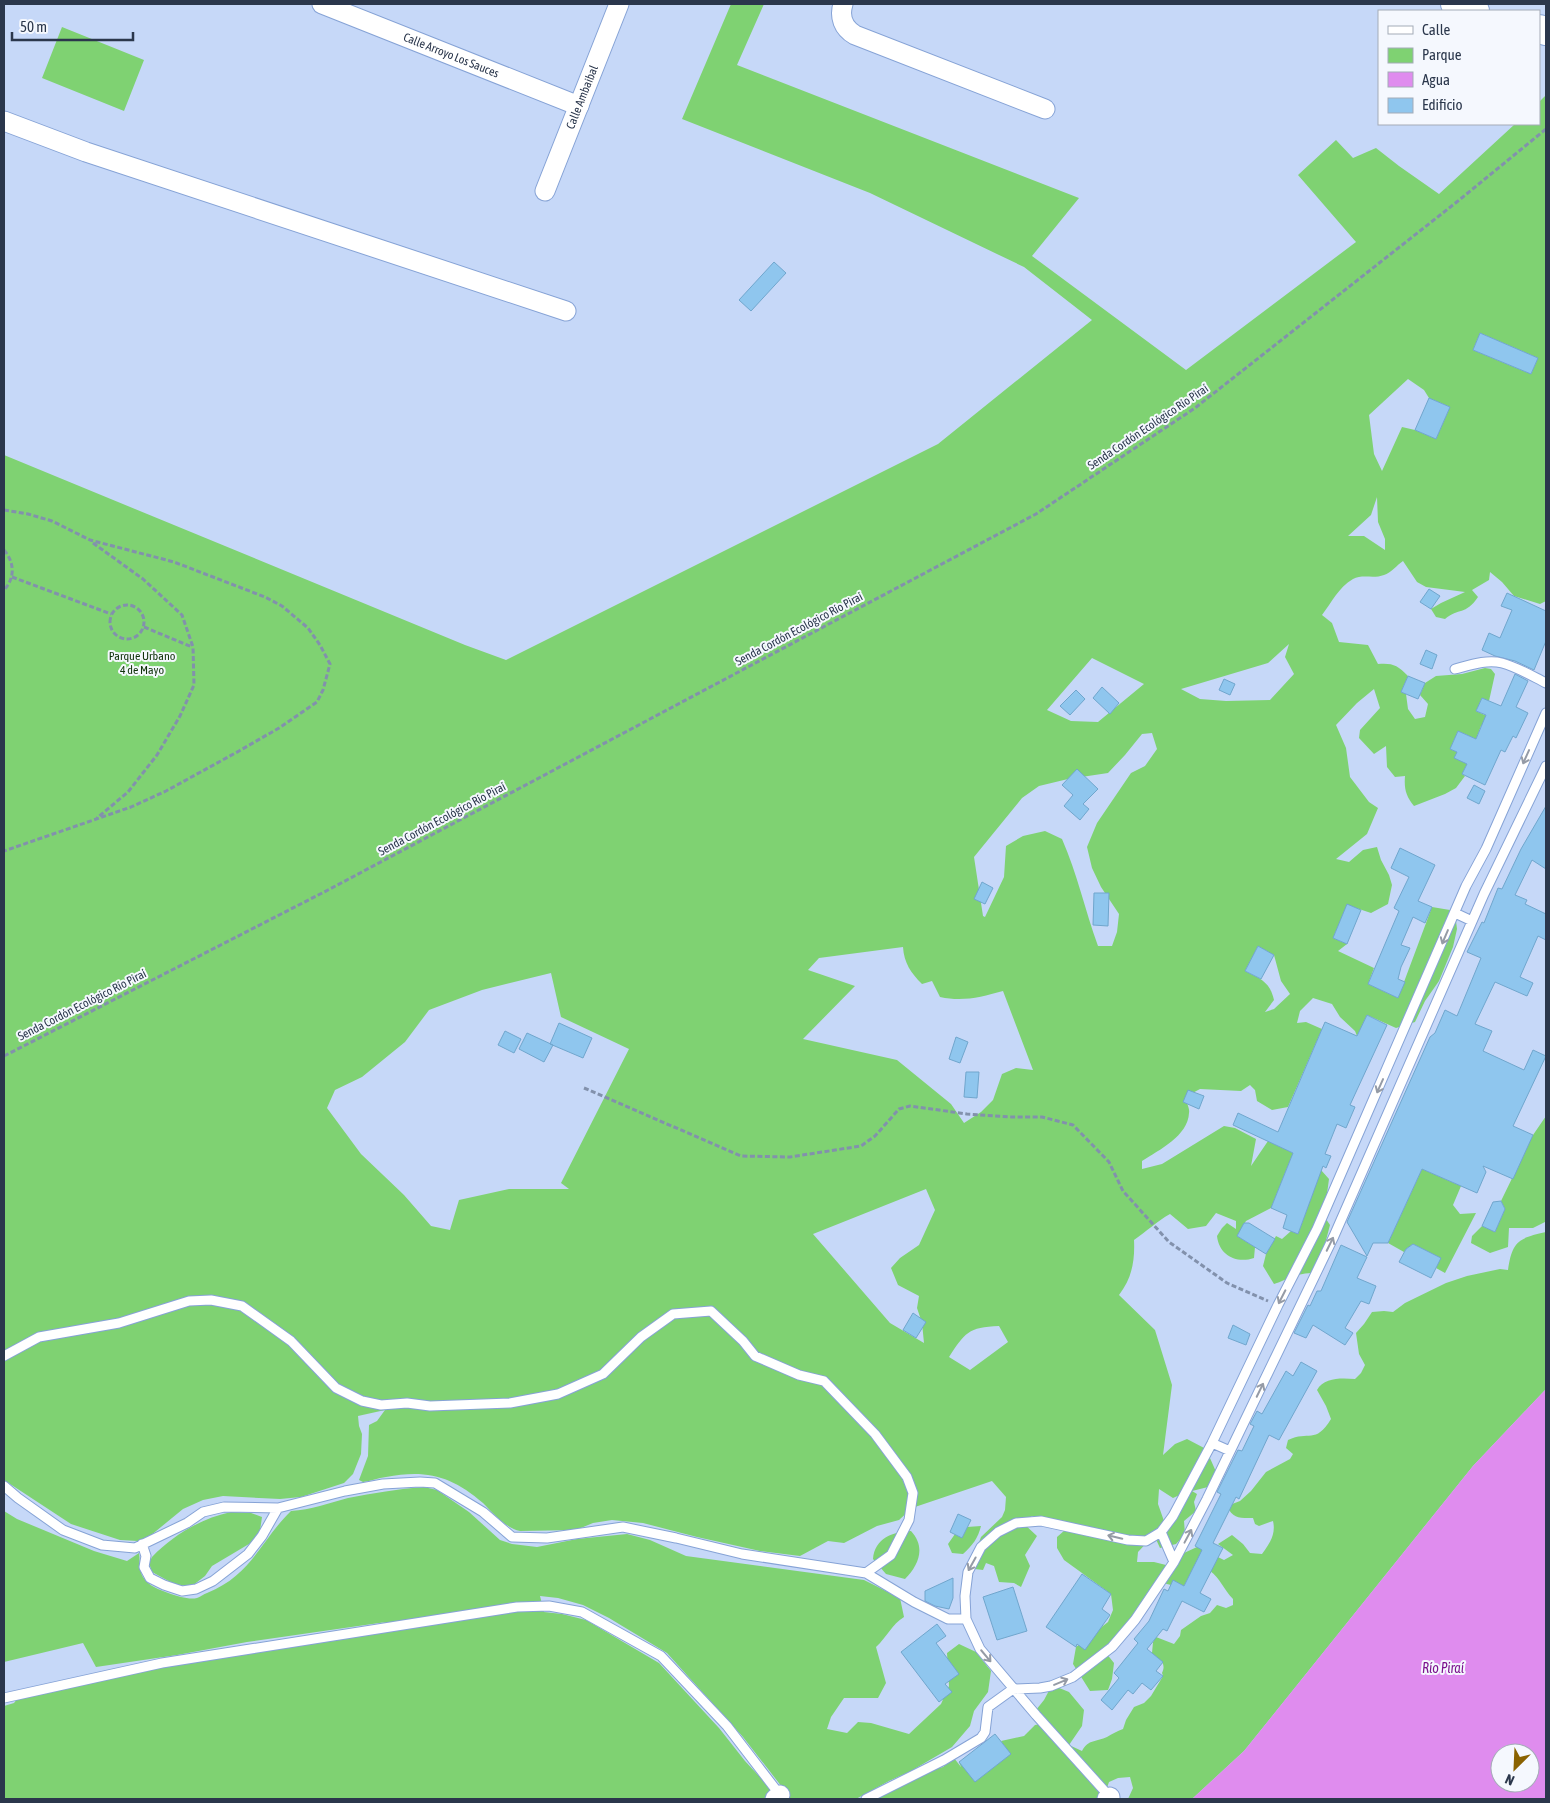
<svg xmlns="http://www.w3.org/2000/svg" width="1550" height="1803" font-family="'Asap Condensed',sans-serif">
<rect width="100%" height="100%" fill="#c6d8f8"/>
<!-- green -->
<path fill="#7fd272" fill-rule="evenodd" d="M731,4H764L737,65L1079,198L1032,256L1186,370L1356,242L1298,175L1336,140L1353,158L1376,148L1399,166L1439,194L1515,124H1539V102L1546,95V601L1540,604L1514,596L1502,582L1490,572L1489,580L1472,590L1478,597C1465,616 1459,607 1445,619L1436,617L1431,609L1441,603L1465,592L1426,587L1417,582L1403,561C1397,565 1391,573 1384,575C1374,579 1362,574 1353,579C1338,588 1332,602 1322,615L1332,623L1339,642L1368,645L1378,664C1393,663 1397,665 1408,676L1401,692L1406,694L1408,709L1415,719L1425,717L1428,704L1420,695L1425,683L1436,676L1462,674L1485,668L1491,669L1495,674L1489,701L1482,698L1476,711L1491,718L1481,726L1476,739L1458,731L1450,749L1457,752L1467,764L1462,774L1465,776L1456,788L1445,794L1414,806C1406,796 1404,789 1405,776L1395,777L1387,767L1386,746L1374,754L1359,738L1360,730L1380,708L1374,689L1357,703L1336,725L1346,748L1350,777L1369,802L1378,808L1367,834L1336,859L1349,862L1363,850L1377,847L1381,860L1389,875L1392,885L1388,904L1371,913L1347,905L1333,938L1347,944L1338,951L1374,968L1368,984L1398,998L1432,907L1450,910L1456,921L1457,929L1453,947L1439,981L1425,1001L1415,1022L1396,1028L1367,1015L1357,1036L1355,1031L1340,1017L1332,1004L1313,998L1300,1011L1297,1023L1306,1022L1322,1029L1288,1107L1272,1110L1257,1101L1255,1090L1250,1085L1241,1091L1200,1089L1185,1097C1186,1102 1190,1108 1189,1113C1188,1136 1159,1150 1142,1161V1169L1162,1164L1224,1126L1235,1128L1256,1139L1251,1166L1268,1141L1293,1153L1271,1208L1246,1221L1237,1236L1255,1247L1254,1258C1236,1264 1219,1255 1217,1236L1222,1228L1227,1223L1236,1229V1221L1216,1213L1206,1226L1188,1229L1170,1214C1157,1221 1146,1232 1134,1240C1135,1261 1132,1278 1119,1295L1155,1330L1172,1385L1163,1455L1175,1444L1187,1439L1206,1449L1217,1474L1208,1487L1192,1491L1197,1494L1194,1502L1196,1511L1184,1521L1185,1534L1176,1544L1160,1548L1154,1535L1138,1552L1137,1562H1154L1170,1566L1184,1553L1197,1547L1224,1560L1233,1555L1218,1544L1232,1535L1243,1544L1250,1553L1262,1554C1270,1543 1276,1534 1273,1521L1259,1526L1255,1524L1253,1518C1240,1518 1233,1519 1227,1506L1240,1501L1251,1491L1266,1472L1290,1459L1293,1454L1286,1448L1288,1440C1309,1430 1315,1445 1331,1419L1326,1406L1317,1390C1324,1377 1342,1378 1355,1379L1361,1373L1365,1365L1359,1354L1356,1333L1364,1324L1372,1312L1384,1311L1393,1312L1405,1303L1446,1283L1467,1276L1500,1269L1508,1270C1512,1241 1519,1238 1546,1232V1389L1473,1466L1244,1751L1192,1799H1128L1133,1788L1130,1777L1118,1778L1109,1782L1103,1799H875L932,1770L943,1767L954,1758L961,1767L959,1762L1010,1754L1001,1741L1024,1736L1035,1725L1046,1723L1036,1710L1044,1700L1052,1685L1069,1692L1084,1710L1082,1726L1069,1745L1082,1751C1088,1739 1097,1742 1107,1737C1112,1734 1117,1731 1123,1729L1126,1720L1134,1707L1144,1703L1151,1696L1163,1676L1162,1673C1167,1662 1159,1660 1152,1653L1153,1642L1156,1637L1174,1644L1180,1636L1181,1630L1201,1616L1210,1613L1217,1605L1226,1608L1233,1605V1599C1224,1590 1220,1578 1210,1571C1205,1568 1199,1567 1195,1565L1184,1586L1173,1581L1171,1585L1163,1583L1106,1653L1114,1663L1112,1679L1108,1690L1090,1691L1073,1664L1076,1647L1108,1622L1113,1610L1111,1594L1064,1560L1057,1548V1537L1065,1530L1032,1516L1023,1523L1037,1536L1025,1555L1030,1566L1021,1587L1014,1583L999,1582L994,1566L986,1563L983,1570L975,1569L971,1564L981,1537L1002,1517L1005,1510L1006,1497L992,1481L912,1508L899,1520L877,1526L844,1543L828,1541L800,1556L760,1551L697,1537L643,1523L612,1520L593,1523L576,1530L520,1531C504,1527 494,1514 483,1503C452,1476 426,1469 386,1477C378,1478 371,1481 363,1482L359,1480L368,1456L369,1425L377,1421L385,1410L358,1416L359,1426L362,1434L361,1454L353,1474L344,1483L301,1497L280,1499L223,1496L203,1500L183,1509L150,1536L138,1541L120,1540L71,1524L4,1480V455L465,645L506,660L938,444L1092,320L1024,267L870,193L682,119ZM1480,333L1538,358L1531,374L1473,350ZM1408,379L1424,390L1429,398L1450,407L1436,439L1415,430L1402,427L1382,471L1374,454L1369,415ZM1377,497L1378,522L1385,539V550L1364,536H1348L1371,515ZM1289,644L1285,657L1294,674L1270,700L1226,701L1200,699L1181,689L1268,663ZM1092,658L1144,684L1098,722L1071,721L1047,710ZM1152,733L1157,749L1145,766L1131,773L1097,823L1087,847L1092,868L1101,887L1119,914L1117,932L1112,946H1098C1085,910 1077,873 1062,839L1045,831L1023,836L1006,846L1004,877L985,917L983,916L974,857L1022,798L1039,786L1068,779L1108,773L1125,755L1142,734ZM1258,946L1274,955L1281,981L1290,994L1274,1009L1265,1012L1274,1000C1270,982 1261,979 1245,971ZM903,947C904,963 911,973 922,984L932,981L940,997C963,1002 981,997 1003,991L1033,1070L1016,1068L1002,1074L993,1100L981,1112L964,1123L951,1104L897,1060L803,1039L855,986L808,970L819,958ZM551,973L561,1017L629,1049L561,1183L569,1189H509L459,1200L450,1230L431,1226L404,1195L361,1154L327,1108L335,1090L362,1077L405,1042L429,1010L482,990ZM926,1189L935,1210L919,1245L900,1258L891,1268L898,1285L919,1296L917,1308L922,1323L924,1343L890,1323L813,1234ZM999,1326L1008,1342L970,1370L949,1357C965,1333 968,1327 999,1326ZM1159,1489L1173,1498L1184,1493L1179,1508L1164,1521L1158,1504Z
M62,27L144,60L124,111L42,78Z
M1546,1116V1217L1545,1222L1533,1228H1509L1508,1247L1490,1253L1471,1243L1472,1236L1482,1226L1495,1232L1505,1209L1501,1201L1533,1135Z
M1422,1169L1461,1186L1453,1205L1460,1214L1476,1213L1445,1273L1436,1268L1440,1258L1413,1244L1406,1249L1404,1252L1388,1243Z
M1321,1170L1329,1179L1324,1216L1330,1225L1325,1244L1311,1273C1294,1274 1289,1279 1274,1284L1263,1266L1266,1254L1276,1236L1282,1239L1291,1231L1298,1234Z
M424,1487L437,1490L469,1512L500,1540L512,1544L537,1547L577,1539L627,1534L650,1540L686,1556L864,1580L900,1598L904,1617C892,1624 887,1637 876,1647L886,1683L878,1698H844L831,1717L827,1729L847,1733L858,1722L871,1723L909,1734L941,1704L949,1686L947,1653L959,1644L976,1652L991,1671L988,1692L974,1711L970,1726L952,1747L911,1771L889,1781L856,1799H789L782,1787L743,1737L667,1653L609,1618L583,1605L558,1598L540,1596L544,1612L562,1614L586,1620L659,1663L719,1728L745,1761L771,1789L769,1795L763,1799H4V1706L14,1703L21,1694L314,1639L386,1622L247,1642L177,1655L96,1667L83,1643L4,1662V1511L17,1519L94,1551L127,1561L139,1553C140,1558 139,1564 140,1568C142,1584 157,1589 171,1594C178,1596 189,1600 197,1598C200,1597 204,1594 207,1593C252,1575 260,1541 291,1511C311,1510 329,1503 348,1498C373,1493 398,1489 424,1487Z
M231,1512L251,1513L262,1517L260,1531L254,1541L212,1566L205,1576L192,1586L176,1585L152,1572L149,1563L152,1557C173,1535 202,1518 231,1512Z
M981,1526C978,1538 973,1545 963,1554L952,1553L948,1544L955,1534L962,1537L967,1527Z
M911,1531C926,1547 919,1565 905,1579L886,1574L873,1559C875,1538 892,1532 911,1531Z"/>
<!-- water -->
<path fill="#df8cee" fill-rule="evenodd" d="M1546,1389V1799H1192L1244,1751L1473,1466ZM1500,1753H1530V1783H1500Z"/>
<!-- building -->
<path fill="#8fc6ee" stroke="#70a6cd" d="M774,262L786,273L751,311L739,300Z
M1480,333L1538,358L1531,374L1473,350Z
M1429,398L1450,407L1436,439L1415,430Z
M1429,589L1440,596L1431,609L1420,602Z
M1507,593L1546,611V641L1534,670L1515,661L1495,656L1482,650L1489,633L1500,638L1512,610L1501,606Z
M1426,650L1437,655L1432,669L1420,664Z
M1515,674L1528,681L1516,707L1528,713L1516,738L1513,736L1505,752L1501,750L1485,785L1462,774L1467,764L1454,758L1457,752L1450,749L1458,731L1476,739L1486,715L1476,711L1482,698L1501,706Z
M1408,676L1425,683L1418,699L1401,692Z
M1224,679L1235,684L1230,695L1219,690Z
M1102,687L1119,703L1110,714L1093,698Z
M1076,690L1085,699L1070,715L1060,706Z
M1077,769L1098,789L1083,804L1089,809L1080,820L1064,806L1073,795L1062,785Z
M1474,785L1485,791L1479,804L1467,798Z
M1546,806V869L1532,860L1515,895L1527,900L1525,904L1546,914V940L1538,936L1520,977L1533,983L1527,996L1495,982L1475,1024L1492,1031L1483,1051L1524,1070L1533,1050L1546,1056L1513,1126L1533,1135L1513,1179L1483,1166L1486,1172L1477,1193L1422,1169L1388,1243H1373L1367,1256L1347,1222L1430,1037L1435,1033L1445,1010L1457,1016L1481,958L1467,952L1482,922L1484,923L1498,888L1502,889L1521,849Z
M1400,848L1435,865L1418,901L1432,907L1425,923L1413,917L1401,945L1410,948L1401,967L1398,979L1405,982L1398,998L1368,984L1399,911L1394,908L1409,877L1391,868Z
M982,882L993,888L985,904L974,899Z
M1094,893H1109L1108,926L1093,925Z
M1347,904L1361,910L1347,944L1333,938Z
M1258,946L1274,955L1261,979L1245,971Z
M1367,1015L1387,1025L1350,1105L1355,1107L1346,1128L1337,1124L1325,1154L1331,1156L1326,1168L1323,1166L1298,1234L1283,1228L1287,1215L1271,1208L1293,1153L1233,1125L1238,1113L1278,1132L1325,1022L1357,1036Z
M559,1023L592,1038L583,1058L550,1044Z
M505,1031L521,1039L514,1053L498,1045Z
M527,1033L553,1045L544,1062L519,1049Z
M956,1037L968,1042L960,1063L949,1059Z
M966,1072H979L977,1098L964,1097Z
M1188,1090L1204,1096L1199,1109L1183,1102Z
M1501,1201L1505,1209L1495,1232L1482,1226L1493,1202Z
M1244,1223H1249L1275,1239L1266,1254L1237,1236Z
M1413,1244L1441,1258L1431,1278L1399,1262L1406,1249Z
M1341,1245L1367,1257L1357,1278L1376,1286L1369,1304L1361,1301L1345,1328L1353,1333L1345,1345L1313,1325L1306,1338L1294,1333L1308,1305L1310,1306L1317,1291H1321Z
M913,1313L926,1322L916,1338L903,1330Z
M1233,1325L1250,1334L1246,1345L1228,1338Z
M1301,1362L1317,1371L1279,1440L1269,1435L1239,1499L1236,1497L1213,1543L1223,1548L1200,1593L1211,1599L1204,1612L1182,1601L1167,1631L1163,1629L1147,1649L1163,1662L1156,1671L1163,1676L1151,1690L1142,1683L1133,1694L1128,1690L1112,1710L1101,1700L1119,1678L1114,1673L1138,1643L1134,1639L1149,1621L1164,1589L1168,1591L1173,1580L1184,1586L1202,1550L1195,1546L1221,1494L1217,1492L1238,1450L1242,1451L1254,1426L1250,1424L1257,1411L1262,1414L1286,1371L1293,1376Z
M958,1514L971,1520L962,1538L950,1532Z
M1082,1574L1111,1594L1102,1609L1110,1615L1085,1650L1077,1644L1076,1647L1046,1627Z
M953,1578V1598L949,1609L935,1606L925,1601V1591Z
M1013,1587L1027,1631L997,1640L983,1597Z
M937,1624L946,1636L936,1643L959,1674L945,1684L952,1692L939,1702L901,1652Z
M995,1734L1011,1754L975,1782L959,1762Z"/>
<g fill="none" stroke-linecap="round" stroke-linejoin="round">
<!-- service casing -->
<g stroke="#86a3d6" stroke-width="11">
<path id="service" d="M1455,669C1470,665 1487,659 1502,663C1517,667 1532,676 1546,683
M1455,913L1472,921
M4,1356L39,1337L119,1323L189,1301L211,1300L242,1306L291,1341L336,1388L362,1401L381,1405L407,1403L430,1406L510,1403L558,1394L603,1374L641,1337L673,1314L711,1311L743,1341L755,1356L799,1375L824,1381L875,1434L907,1477L913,1493L909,1520L891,1555L866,1573
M1212,1443L1230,1451
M4,1486L18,1498L63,1530L102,1545L135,1548L187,1523L203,1512L224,1507L278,1508L345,1491L383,1484L420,1482L435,1483L483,1512L512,1537L547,1538L623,1527L676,1538L742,1554L866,1573L914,1602L948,1619H966
M1161,1532L1174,1562
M142,1544L146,1556L144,1567L150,1578L164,1585L182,1591L196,1589L213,1581L248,1554L262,1536L278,1508
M4,1698L162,1663L517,1607L549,1606L582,1612L661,1656L727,1726L780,1795
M1110,1797L1036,1715L980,1649L966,1619L965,1596L968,1572L981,1547L998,1532L1016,1523L1041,1521L1128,1540L1146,1541L1161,1532L1173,1516L1212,1443L1278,1305L1317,1229L1466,886L1486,849L1546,713
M866,1799L944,1760L981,1738L985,1732L988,1707L1013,1689L1040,1688L1051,1686L1073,1677L1112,1647L1135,1620L1174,1562L1207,1499L1334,1236L1484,894L1546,766"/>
</g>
<!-- minor casing -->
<g stroke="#86a3d6" stroke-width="21">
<g id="minor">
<path id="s1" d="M322,4L579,106"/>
<path d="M843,4C839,17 843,28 855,35L1045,109"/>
<path d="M4,121L86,152L566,311"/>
<path id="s2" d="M545,191L619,4"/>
<path d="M775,1799L780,1795"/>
<path d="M1107,1799L1110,1797"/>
</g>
</g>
<!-- primary casing -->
<g stroke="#86a3d6" stroke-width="30">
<path id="primary" d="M1455,4L1475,11
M1539,29L1546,31"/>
</g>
<!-- path -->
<path stroke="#8291ac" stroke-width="3" stroke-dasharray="5 2.5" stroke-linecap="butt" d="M4,510L28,514L52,521L90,540L174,562L265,597L282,606L308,628L320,645L330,664L323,690L317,702L279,728L239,751L166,791L131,807L4,851
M93,543L143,579L182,615L193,647L194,685L180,716L157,755L128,792L97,818
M4,550C15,563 15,578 4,590
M12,577L111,614
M110 622a17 17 0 1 1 34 0a17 17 0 1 1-34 0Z
M144,627L192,647
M4,1056L328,890L1036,514L1195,408L1458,201L1546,129
M584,1088L741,1156L790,1157L861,1146L875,1136L899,1109L910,1106L967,1114L1012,1117H1042L1073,1125L1109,1162L1123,1191L1169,1242L1227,1283L1268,1301"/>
<!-- service -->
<use href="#service" stroke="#fff" stroke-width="9"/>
<!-- minor -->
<use href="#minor" stroke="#fff" stroke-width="19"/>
<!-- primary -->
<use href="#primary" stroke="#fff" stroke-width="28"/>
</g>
<!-- one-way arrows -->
<defs><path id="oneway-shaft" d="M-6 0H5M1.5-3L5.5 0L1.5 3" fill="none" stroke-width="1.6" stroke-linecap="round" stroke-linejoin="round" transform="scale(1.25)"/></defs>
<g stroke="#959ba6">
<use href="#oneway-shaft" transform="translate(1526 757) rotate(114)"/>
<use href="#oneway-shaft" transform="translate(1445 937) rotate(113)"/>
<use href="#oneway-shaft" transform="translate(1380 1086) rotate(114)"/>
<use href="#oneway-shaft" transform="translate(1330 1244) rotate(-64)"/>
<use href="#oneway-shaft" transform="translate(1282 1297) rotate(117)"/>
<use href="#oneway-shaft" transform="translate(1260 1390) rotate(-64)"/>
<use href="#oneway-shaft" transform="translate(1188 1536) rotate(-62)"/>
<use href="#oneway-shaft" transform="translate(1115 1537) rotate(-167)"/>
<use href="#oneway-shaft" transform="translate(972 1564) rotate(119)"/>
<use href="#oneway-shaft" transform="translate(986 1656) rotate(50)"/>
<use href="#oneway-shaft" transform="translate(1061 1682) rotate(-23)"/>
</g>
<g text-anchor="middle" stroke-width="4" stroke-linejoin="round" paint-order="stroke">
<!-- street labels -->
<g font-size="12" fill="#2b374c" stroke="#f5f8fe">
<text dy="4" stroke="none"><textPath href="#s1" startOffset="139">Calle Arroyo Los Sauces</textPath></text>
<text dy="4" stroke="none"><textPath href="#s2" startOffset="101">Calle Ambaibal</textPath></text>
<text transform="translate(1148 427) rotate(-34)" y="4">Senda Cordón Ecológico Río Piraí</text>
<text transform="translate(799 629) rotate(-28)" y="4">Senda Cordón Ecológico Río Piraí</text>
<text transform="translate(442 819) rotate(-28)" y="4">Senda Cordón Ecológico Río Piraí</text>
<text transform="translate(82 1005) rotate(-27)" y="4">Senda Cordón Ecológico Río Piraí</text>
</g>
<!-- park labels -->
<g font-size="12" fill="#10320a" stroke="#f5f8fe">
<text x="142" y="660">Parque Urbano<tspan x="142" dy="14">4 de Mayo</tspan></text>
</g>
<!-- water labels -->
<g font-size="14" font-style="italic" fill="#7c148e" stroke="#f5f8fe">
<text x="1443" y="1673">Río Piraí</text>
</g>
</g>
<!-- border -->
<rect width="1550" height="1803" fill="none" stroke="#2b374c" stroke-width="10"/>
<!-- legend -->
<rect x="1378" y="10" width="162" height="115" fill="#f5f8fe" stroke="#a4abb7"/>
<rect x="1388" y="26" width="25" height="8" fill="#ffffff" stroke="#a4abb7"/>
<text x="1422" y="35" font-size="15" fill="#2b374c">Calle</text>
<rect x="1388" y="48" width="25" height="15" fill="#7fd272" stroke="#a4abb7"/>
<text x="1422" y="60" font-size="15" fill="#2b374c">Parque</text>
<rect x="1388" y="72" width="25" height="15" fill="#df8cee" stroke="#a4abb7"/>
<text x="1422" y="85" font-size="15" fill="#2b374c">Agua</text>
<rect x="1388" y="98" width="25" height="15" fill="#8fc6ee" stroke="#a4abb7"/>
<text x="1422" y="110" font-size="15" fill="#2b374c">Edificio</text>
<!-- north arrow -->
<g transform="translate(1515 1768) rotate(204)"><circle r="24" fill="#f5f8fe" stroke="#a4abb7"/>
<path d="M0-4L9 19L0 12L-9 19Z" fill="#8a6201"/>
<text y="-8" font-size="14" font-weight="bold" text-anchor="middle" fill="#2b374c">N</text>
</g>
<!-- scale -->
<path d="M12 32v8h121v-8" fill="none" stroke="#2b374c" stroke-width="2.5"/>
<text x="20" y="32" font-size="15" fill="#2b374c" stroke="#f5f8fe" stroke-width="4" paint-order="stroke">50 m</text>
</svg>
